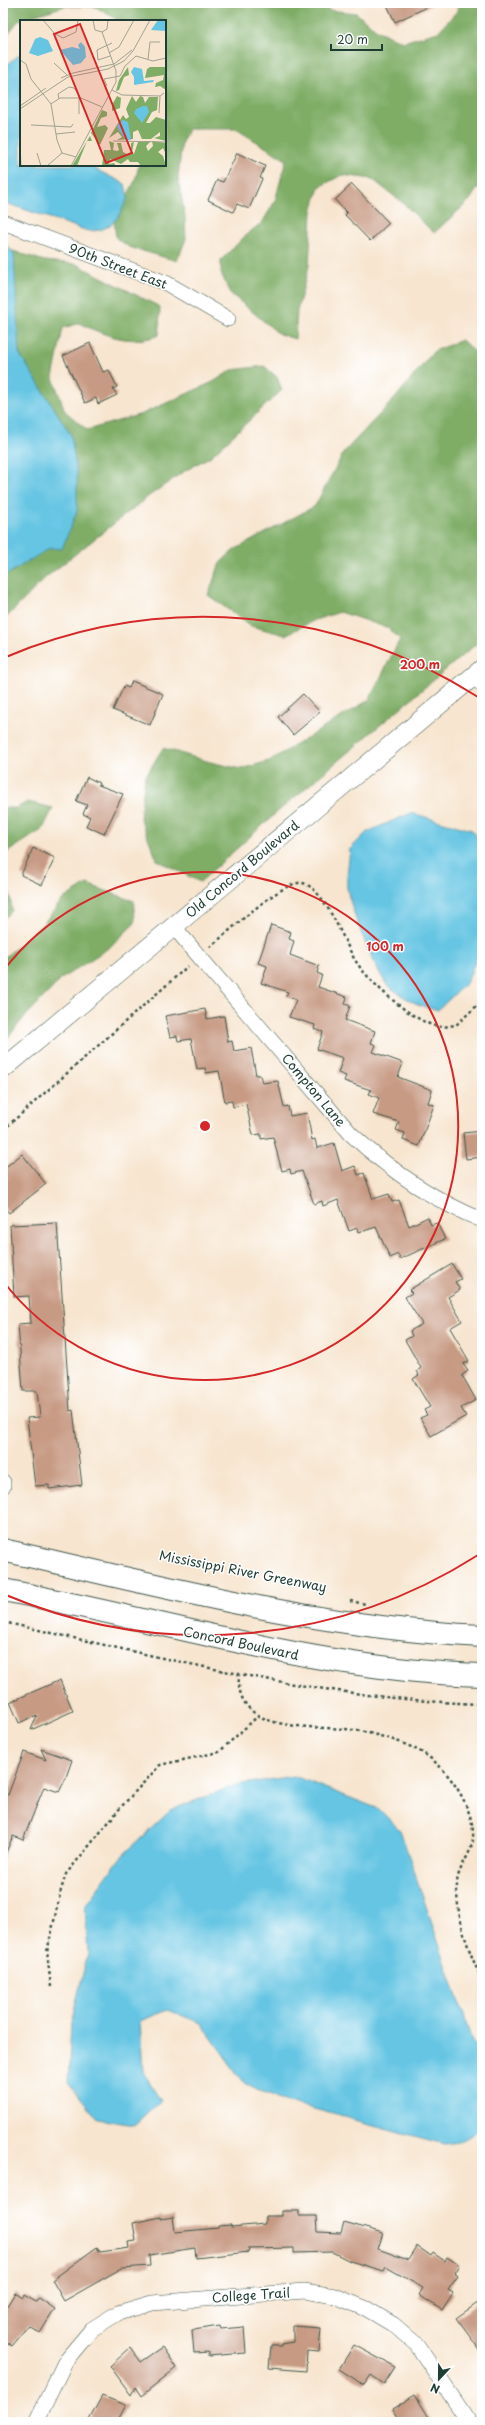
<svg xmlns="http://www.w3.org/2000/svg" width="485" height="2425" font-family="'Playpen Sans',sans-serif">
<rect width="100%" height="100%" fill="#fff"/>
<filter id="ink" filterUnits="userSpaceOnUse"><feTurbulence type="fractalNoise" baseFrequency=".025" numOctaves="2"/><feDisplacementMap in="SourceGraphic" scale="8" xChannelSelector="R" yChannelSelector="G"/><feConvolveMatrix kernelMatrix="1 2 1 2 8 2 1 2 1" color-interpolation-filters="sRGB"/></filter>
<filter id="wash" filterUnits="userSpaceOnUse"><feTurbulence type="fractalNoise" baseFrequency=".012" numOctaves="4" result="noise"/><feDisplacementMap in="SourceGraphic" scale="16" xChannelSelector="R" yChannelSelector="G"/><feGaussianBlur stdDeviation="0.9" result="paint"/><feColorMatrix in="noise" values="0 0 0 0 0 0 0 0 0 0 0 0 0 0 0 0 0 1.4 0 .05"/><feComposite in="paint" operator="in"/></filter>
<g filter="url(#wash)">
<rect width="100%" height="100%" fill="#f7e5cf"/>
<!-- forest -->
<path fill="#7fad66" stroke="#4f754d" d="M3,3H325L328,10L356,13L378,31L403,42L438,32L458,10L457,3H482V181L470,200L434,233L403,203L372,179L342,175L319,187L312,212L309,266L297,311L295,339L279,334L230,293L221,273V260L248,233L262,223L275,201L286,160L236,129H188L182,142L178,178L185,216L186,239L177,261L129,247L116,238L114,221L135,181L139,165H165V21H119L96,7L65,6L19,20L3,40Z
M3,248L45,261L76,264L160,307L159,335C133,346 104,336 80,323L63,328L53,378L65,411L87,430L142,414L213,382L232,370L264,366L277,377L282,390L211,456L183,472L149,496L45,578L3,621Z
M462,340L482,359V639L275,814L200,882L157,860L140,818L145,777L163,748L210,762L241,769L269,761L369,700L400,639L388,628L340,612L315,620L285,635L251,626L208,595L220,563L234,550L315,506L344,452L397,396L434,351Z
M28,802L53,808L43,829L3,855V808H16Z
M3,861C4,878 11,893 12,911L3,920Z
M87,884L134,901L135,923L110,947L61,979L22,1020L3,1044V959L43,924L63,899Z"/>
<!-- water -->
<path fill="#65c5e3" stroke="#42818c" d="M21,54V165H87L125,184L128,198C118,218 113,231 88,231L3,202V67Z
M3,240L14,254L19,353L71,435L77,476V511L62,549L50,548L3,577Z
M411,813L472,830L480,843L482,854V944L467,982L438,1010C422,1008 401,997 389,986C376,975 350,907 347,888C346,876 349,861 350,849L367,832Z
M294,1776L379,1809L400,1830L472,2041L482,2057V2129L459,2142L444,2144L277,2099L243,2082L201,2023L168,2010L140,2021L143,2072L161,2100L134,2125L98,2119L68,2082L71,2023L88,1953L85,1906L121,1857L171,1810L236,1785Z"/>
<g id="blocks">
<!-- building -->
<path fill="#c79a83" d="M386,3H436L395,22Z
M237,153L265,166L260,178L262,179L249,209L237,204L233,212L208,200L217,180L223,182Z
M352,184L389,223L370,241L345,215L347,213L335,200Z
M90,343L103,372L109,370L117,387L113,389L117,395L98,404L96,398L85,403L63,356Z
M132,681L163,694L150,725L113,710L124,686L129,688Z
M303,694L320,712L293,735L278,717Z
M87,777L99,783L98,785L123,794L104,834L86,826L90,817L83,814L87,805L76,801Z
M33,848L55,858L42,885L21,875Z
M271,925L291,932L289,939L294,941L290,955L319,966L317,973L322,975L318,987L347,997L345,1004L350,1006L345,1020L375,1031L371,1043L376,1045L373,1052L403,1063L398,1077L432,1090L428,1103L434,1105L419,1146L403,1140L405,1133L396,1130L399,1122L373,1114L379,1098L369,1094L371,1090L344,1081L346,1076L338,1073L343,1058L317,1049L323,1032L314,1029L315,1025L289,1017L296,1000L286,996L288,992L261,983L267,966L258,963Z
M205,1009L207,1019L224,1016L228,1042L232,1041L234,1051L251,1048L256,1075H260L262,1083L278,1081L284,1107L288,1106L290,1116L307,1113L312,1140L315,1139L317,1148L334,1143L342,1171L355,1166L358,1175L364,1173L373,1199L389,1194L392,1202L399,1200L409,1226L428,1217L431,1225L437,1223L445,1239L400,1259L398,1254L390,1258L376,1227L358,1233L357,1228L349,1231L338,1200L323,1206L322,1201L314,1204L302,1171L291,1174L290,1169L282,1171L273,1137L261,1139V1134L253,1135L246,1104L233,1107L232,1101L225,1102L219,1071L206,1073L205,1068L197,1069L191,1039L178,1041L177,1036L170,1037L165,1016Z
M482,1131V1157L466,1159L463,1133Z
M22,1154L46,1184L9,1213L3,1206V1169Z
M57,1223L70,1411L73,1410L82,1485L49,1489V1485L35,1486L27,1418L40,1417L37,1391H23L18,1324L31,1323L29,1296L14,1297L10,1225Z
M452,1264L461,1279L455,1282L460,1290L448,1297L462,1321L450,1328L469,1361L463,1364L468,1371L462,1375L476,1400L461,1408L466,1416L431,1436L420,1418L427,1415L424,1410L430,1407L413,1379L419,1375L417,1371L421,1368L405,1340L412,1336L410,1331L422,1324L405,1297L412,1293L409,1290Z
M60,1680L73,1711L31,1730L37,1715L19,1723L10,1702Z
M41,1749L72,1760L65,1780L59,1792L44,1787L23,1840L13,1836L3,1859V1793L8,1795L24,1752L46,1760Z
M282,2211H299V2216H316L317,2232L341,2233L344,2222L383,2233L378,2249L408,2260L417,2246L431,2256L433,2253L445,2261L447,2257L459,2265L454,2273L458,2276L448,2290L453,2293L442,2310L419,2295L423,2288L386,2267L384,2271L350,2261L332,2252L294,2253V2248L248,2249L249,2252L196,2258L195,2248L149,2255L150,2266L122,2268L64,2301L52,2280L97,2247L100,2252L129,2248L128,2242L136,2241L133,2223L161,2217V2219L173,2217L175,2232L218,2228V2226L231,2225V2227L265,2224V2216H282Z
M15,2293L23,2298L24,2295L36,2302L39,2298L55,2309L40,2333L29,2326L12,2346L3,2340V2312Z
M482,2300V2353L456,2318Z
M220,2326L221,2329L244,2327L246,2353L208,2356V2352L194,2353L192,2330Z
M293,2326L321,2328L319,2352L307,2351L306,2371L269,2368L271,2346H281V2344L293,2342Z
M354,2345L395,2367L384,2384L371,2375L364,2385L339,2369Z
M162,2347L176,2368L141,2396L135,2387L131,2395L110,2366L130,2348L140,2362Z
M415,2395L432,2422H400L392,2409Z
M102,2396L126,2405L117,2422H88Z"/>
</g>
</g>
<g filter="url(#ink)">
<use href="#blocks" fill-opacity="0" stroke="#3f564b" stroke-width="1"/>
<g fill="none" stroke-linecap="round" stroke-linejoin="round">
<!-- service casing -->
<g stroke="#3f564b" stroke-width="8">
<path id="service" d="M471,679L482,690"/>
</g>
<!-- minor casing -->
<g stroke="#3f564b" stroke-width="16">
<path id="minor" d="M3,222L166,283L228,319
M174,927L351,1134C390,1170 432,1200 482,1220
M3,1482V1486
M36,2422L66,2360L92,2329L118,2313L152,2303L304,2291L335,2296L367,2309L394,2325L417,2345L469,2422"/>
</g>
<!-- tertiary casing -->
<g stroke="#3f564b" stroke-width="20">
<path id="tertiary" d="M3,1069L482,669"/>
</g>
<!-- primary casing -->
<g stroke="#3f564b" stroke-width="24">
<path id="primary" d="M3,1550C161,1586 319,1628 482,1636
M3,1590C163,1620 318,1671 482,1675"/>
</g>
<!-- path -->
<path stroke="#3f564b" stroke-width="2.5" stroke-dasharray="3 3" stroke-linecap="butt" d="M210,947C230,931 275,887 298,883C322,879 346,948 357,963C371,984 411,1019 435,1026C441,1028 449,1026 456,1025L482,1001
M3,1130L188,966
M350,1601L366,1604
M3,1622C161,1657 319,1699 482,1704
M239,1673C233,1739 319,1723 360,1731C382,1736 404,1742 423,1753C448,1768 475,1808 473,1839C472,1854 457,1868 457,1884C456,1917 468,1950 482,1980
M51,1987L47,1952L61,1890L66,1874L121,1807L160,1765L219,1752L258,1716"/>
<!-- service -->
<use href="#service" stroke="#fff" stroke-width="7"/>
<!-- minor -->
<use href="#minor" stroke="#fff" stroke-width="15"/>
<!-- tertiary -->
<use href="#tertiary" stroke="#fff" stroke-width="19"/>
<!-- primary -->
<use href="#primary" stroke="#fff" stroke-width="22"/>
</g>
</g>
<!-- distance rings -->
<g fill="none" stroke="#d62828" stroke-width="2">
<path d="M3 971A254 254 0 1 1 3 1281"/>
<path d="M478 1555A509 509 0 0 1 6 1595M6 657A509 509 0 0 1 478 697"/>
</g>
<g text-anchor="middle" stroke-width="3" stroke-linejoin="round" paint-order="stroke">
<!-- street labels -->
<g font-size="13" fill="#1f3d34" stroke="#fff">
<text transform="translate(118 266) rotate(21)" y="5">90th Street East</text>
<text transform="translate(242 869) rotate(-40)" y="5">Old Concord Boulevard</text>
<text transform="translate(314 1090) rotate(50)" y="5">Compton Lane</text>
<text transform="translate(243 1571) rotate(11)" y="5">Mississippi River Greenway</text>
<text transform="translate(241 1643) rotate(12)" y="5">Concord Boulevard</text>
<text transform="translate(251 2295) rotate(-4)" y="5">College Trail</text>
</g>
</g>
<!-- overview -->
<g transform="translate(20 20)">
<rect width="146" height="146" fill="#f7e5cf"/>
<path d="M108,47L109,55L104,57L99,70L96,71L99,60ZM130,47H146V70L140,66L135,67L136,63L143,60L144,55L125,58L127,49ZM97,76L101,78L100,88L92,91V85ZM112,76L116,82L120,76L123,77L125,83L129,77H138L137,90L132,92L126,103H130L136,97L146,100V121L134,118L140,116V112L131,119H122L118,110L113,112V119L97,120L102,117L98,112L89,118L103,95L106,99L109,97L106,89ZM82,90L87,92V96L81,98L77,107L85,105L88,108L80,125L71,113ZM70,116L72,121H67L57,146H52ZM89,121L94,123L93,130L97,131L99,130L97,123H101L103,132L107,134L111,132V123L114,122L112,132L114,134L118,122L131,121L126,126L128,131L133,126L132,121L146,123V134L143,128L138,132L143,136L146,146H121L118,142H110L108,139L101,144L90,139L89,144L94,143L96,146H82L84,130H91Z" fill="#7fad66"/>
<path d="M138,0H146V11L131,10ZM20,17L28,20L33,31L18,36L9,33L15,19ZM61,22L65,27L66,37L61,43L53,45L40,30L52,27L60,29L58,25ZM114,47L122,49L124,61L134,60L133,62L114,65V57L111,52ZM123,86H127L129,92L122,103L114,93L116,89ZM103,100L108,102L111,120H106L98,109L97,105Z" fill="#65c5e3"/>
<path fill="none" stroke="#a1a291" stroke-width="1" d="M23,0L35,14L43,18L56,12L58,0M73,0L75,10L82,12M82,12L87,9L88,0M89,33L99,27L114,0M90,36L78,40L77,30L92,23M128,39L130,22H140M0,40L6,44L11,59L31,84L37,120L42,133M34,43L47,55M41,58L53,53L94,44L112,30M87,66L84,59L100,56L105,46L116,36L133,41L146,38M92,70L102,75L140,76L144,73M39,79L38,74L49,67L54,68L59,75V94M31,84L40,78H61L82,87M0,86L26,68M0,89L48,57L88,49L104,41L113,31L130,0M139,93L140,76M11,105L51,107L53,104M36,114L55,112M93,121L146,122M0,125L1,146M17,133L21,146M27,146L42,133L56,137M51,146L96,62V51L82,12"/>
<path fill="#d62828" fill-opacity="0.15" stroke="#d62828" stroke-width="2" d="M60,4L112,133L86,143L34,14Z"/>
<rect width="146" height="146" fill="none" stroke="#1f3d34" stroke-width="2"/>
</g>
<circle cx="205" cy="1126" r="6" fill="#d62828" stroke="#fff" stroke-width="2"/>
<g font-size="12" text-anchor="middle" font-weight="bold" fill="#d62828" stroke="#fff" stroke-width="3" stroke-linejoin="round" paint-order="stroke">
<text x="420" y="669">200 m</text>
<text x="385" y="951">100 m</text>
</g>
<!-- margin -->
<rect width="485" height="2425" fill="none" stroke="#fff" stroke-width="16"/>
<!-- north arrow -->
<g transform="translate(439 2379) rotate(202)" stroke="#ffffff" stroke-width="3" paint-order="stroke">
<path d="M0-3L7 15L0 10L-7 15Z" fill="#1f3d34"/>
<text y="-6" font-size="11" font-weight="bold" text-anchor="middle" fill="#1f3d34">N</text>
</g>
<!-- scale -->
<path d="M331 44v6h51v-6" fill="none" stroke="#1f3d34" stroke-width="2"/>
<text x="337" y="44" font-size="12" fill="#1f3d34" stroke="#ffffff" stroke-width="3" paint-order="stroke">20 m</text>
</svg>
